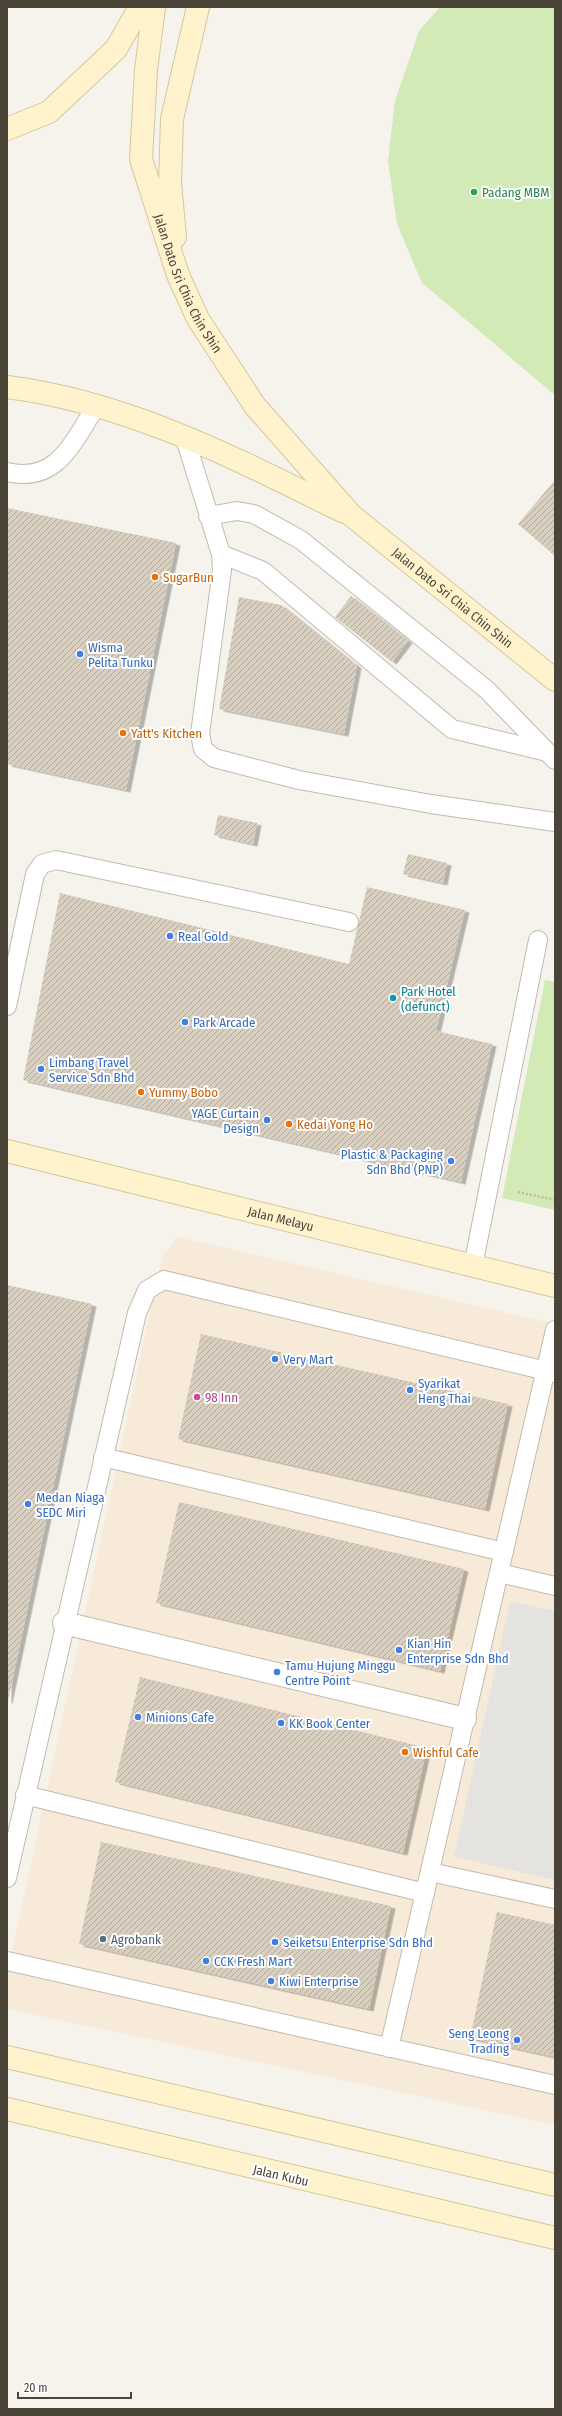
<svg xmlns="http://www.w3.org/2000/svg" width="562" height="2416" font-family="'Fira Sans Condensed',sans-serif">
<defs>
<pattern id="building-hatch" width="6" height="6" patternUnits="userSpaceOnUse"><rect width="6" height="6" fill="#d8cfc1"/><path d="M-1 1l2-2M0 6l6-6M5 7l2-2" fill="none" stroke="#b1aa9e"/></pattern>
<filter id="shadow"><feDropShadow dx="4.5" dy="2.5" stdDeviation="0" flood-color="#0004"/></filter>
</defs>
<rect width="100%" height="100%" fill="#f6f3ec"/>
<!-- commercial -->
<path fill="#f7ead8" d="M178,1237L555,1324V2125L7,2009V1974L162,1256Z"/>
<!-- green -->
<path fill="#d2eab5" d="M440,7H555V395L422,283L397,224L388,161L395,101L419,31Z
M545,980L555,982V1210L502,1198Z"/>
<!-- parking -->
<path fill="#e5e3e0" d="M510,1601L555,1611V1880L454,1857Z"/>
<!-- building -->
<path fill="url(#building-hatch)" filter="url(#shadow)" d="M555,480V556L518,524Z
M7,508L176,543L126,790L7,764Z
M351,596L408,641L392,662L335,617Z
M239,597L281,605L357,666L344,734L219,709Z
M218,815L257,823L253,844L214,835Z
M408,854L447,863L443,883L403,874Z
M367,887L465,910L436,1031L492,1044L461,1182L23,1080L60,893L349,964Z
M7,1285L92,1304L8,1701H7Z
M201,1334L508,1404L485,1509L178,1439Z
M179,1502L464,1569L440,1671L156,1603Z
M140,1677L427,1748L403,1853L115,1782Z
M101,1842L391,1906L369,2009L79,1944Z
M497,1912L555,1925V2057L470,2038Z"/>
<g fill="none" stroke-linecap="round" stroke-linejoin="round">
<!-- lane casing -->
<g stroke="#c2bbae" stroke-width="20">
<path id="lane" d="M184,435L221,554L222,570L200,734L203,749L214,758L299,780L431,804L555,822
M7,472C58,484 73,441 97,405
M208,516L237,511L254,514L301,540L487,690L555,760
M221,554L263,571L452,729L547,752
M7,1006L35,874L42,864L56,860L349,922
M473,1266L538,940
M103,1457L504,1552
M499,1573L555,1586
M25,1795L425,1893
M430,1872L555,1899
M7,1878L137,1313L147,1290L164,1280L555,1373
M7,1961L555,2085
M389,2048L555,1330"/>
</g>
<!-- street casing -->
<g stroke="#c2bbae" stroke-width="24">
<path id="street" d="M64,1623L465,1719"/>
</g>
<!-- secondary casing -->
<g stroke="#d6c79b" stroke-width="24">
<g id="secondary">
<path id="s1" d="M154,7L146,70L141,159L178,275L198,319L255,406L351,515L555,680"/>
<path d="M7,129L49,112L116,49L140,7"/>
<path d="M175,237L170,182L172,119L198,7"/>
<path d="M7,387C127,402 235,458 342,511"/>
<path id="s2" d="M7,1151L555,1286"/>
<path d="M7,2057L555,2185"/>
<path d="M7,2109L555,2238"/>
</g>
</g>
<!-- path -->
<path stroke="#c4b79f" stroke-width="2.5" stroke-dasharray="2 2" stroke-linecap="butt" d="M518,1192L555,1200"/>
<!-- lane -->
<use href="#lane" stroke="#fff" stroke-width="18"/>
<!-- street -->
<use href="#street" stroke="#fff" stroke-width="22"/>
<!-- secondary -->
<use href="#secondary" stroke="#fff3cd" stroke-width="22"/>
</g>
<!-- markers -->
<circle fill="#2e9e5b" stroke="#fff" stroke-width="1.5" cx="474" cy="192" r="4"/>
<g fill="#e8710a" stroke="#fff" stroke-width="1.5">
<circle cx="155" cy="577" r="4"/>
<circle cx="123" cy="733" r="4"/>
<circle cx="141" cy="1092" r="4"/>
<circle cx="289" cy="1124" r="4"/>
<circle cx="405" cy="1752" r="4"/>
</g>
<g fill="#3f7fe0" stroke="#fff" stroke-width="1.5">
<circle cx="80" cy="654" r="4"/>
<circle cx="170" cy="936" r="4"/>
<circle cx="185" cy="1022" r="4"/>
<circle cx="41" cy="1069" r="4"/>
<circle cx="267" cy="1120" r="4"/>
<circle cx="451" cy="1161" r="4"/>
<circle cx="275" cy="1359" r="4"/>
<circle cx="410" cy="1390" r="4"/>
<circle cx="28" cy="1504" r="4"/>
<circle cx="399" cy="1650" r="4"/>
<circle cx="277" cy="1672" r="4"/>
<circle cx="138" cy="1717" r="4"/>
<circle cx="281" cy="1723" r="4"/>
<circle cx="275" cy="1942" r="4"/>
<circle cx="206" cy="1961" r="4"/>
<circle cx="271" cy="1981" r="4"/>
<circle cx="517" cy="2040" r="4"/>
</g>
<circle fill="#0f9aa8" stroke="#fff" stroke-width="1.5" cx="393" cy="998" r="4"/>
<circle fill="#d1479c" stroke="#fff" stroke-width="1.5" cx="197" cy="1397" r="4"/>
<circle fill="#5c6f8a" stroke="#fff" stroke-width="1.5" cx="103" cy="1939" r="4"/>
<g text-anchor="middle" stroke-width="4" stroke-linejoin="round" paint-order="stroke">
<!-- leisure labels -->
<g font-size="13" fill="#27864d" stroke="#fff" text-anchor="start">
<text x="482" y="197">Padang MBM</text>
</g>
<!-- street labels -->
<g font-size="13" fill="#4b4439" stroke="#fff">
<text dy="5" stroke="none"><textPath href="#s1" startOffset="286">Jalan Dato Sri Chia Chin Shin</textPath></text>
<text dy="5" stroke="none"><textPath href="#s1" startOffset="703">Jalan Dato Sri Chia Chin Shin</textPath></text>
<text dy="5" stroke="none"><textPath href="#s2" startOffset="282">Jalan Melayu</textPath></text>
<text transform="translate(281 2175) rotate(13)" y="5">Jalan Kubu</text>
</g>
<!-- food labels -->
<g font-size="13" fill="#c56008" stroke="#fff" text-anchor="start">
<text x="163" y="582">SugarBun</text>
<text x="131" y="738">Yatt's Kitchen</text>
<text x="149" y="1097">Yummy Bobo</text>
<text x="297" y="1129">Kedai Yong Ho</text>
<text x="413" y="1757">Wishful Cafe</text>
</g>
<!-- shop labels -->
<g font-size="13" fill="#366cbe" stroke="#fff" text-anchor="start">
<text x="88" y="652">Wisma<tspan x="88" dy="15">Pelita Tunku</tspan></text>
<text x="178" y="941">Real Gold</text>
<text x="193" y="1027">Park Arcade</text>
<text x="49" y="1067">Limbang Travel<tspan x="49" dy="15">Service Sdn Bhd</tspan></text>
<text x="259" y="1118" text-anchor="end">YAGE Curtain<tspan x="259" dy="15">Design</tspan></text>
<text x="443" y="1159" text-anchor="end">Plastic &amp; Packaging<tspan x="443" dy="15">Sdn Bhd (PNP)</tspan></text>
<text x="283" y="1364">Very Mart</text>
<text x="418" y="1388">Syarikat<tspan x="418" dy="15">Heng Thai</tspan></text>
<text x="36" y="1502">Medan Niaga<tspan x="36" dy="15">SEDC Miri</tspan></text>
<text x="407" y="1648">Kian Hin<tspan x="407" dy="15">Enterprise Sdn Bhd</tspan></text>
<text x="285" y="1670">Tamu Hujung Minggu<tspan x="285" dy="15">Centre Point</tspan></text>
<text x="146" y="1722">Minions Cafe</text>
<text x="289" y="1728">KK Book Center</text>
<text x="283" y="1947">Seiketsu Enterprise Sdn Bhd</text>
<text x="214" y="1966">CCK Fresh Mart</text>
<text x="279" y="1986">Kiwi Enterprise</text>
<text x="509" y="2038" text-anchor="end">Seng Leong<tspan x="509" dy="15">Trading</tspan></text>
</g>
<!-- culture labels -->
<g font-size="13" fill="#0d838f" stroke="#fff" text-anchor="start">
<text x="401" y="996">Park Hotel<tspan x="401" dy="15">(defunct)</tspan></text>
</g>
<!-- hotel labels -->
<g font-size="13" fill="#b23c85" stroke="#fff" text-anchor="start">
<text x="205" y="1402">98 Inn</text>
</g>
<!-- service labels -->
<g font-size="13" fill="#4e5e75" stroke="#fff" text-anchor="start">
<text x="111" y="1944">Agrobank</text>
</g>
</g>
<!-- border -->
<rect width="562" height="2416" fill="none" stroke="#4b4439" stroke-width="16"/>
<!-- scale -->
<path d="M18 2392v6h113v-6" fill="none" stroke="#4b4439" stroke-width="2"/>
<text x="24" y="2392" font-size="12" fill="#4b4439" stroke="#ffffff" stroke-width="3" paint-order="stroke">20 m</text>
</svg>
